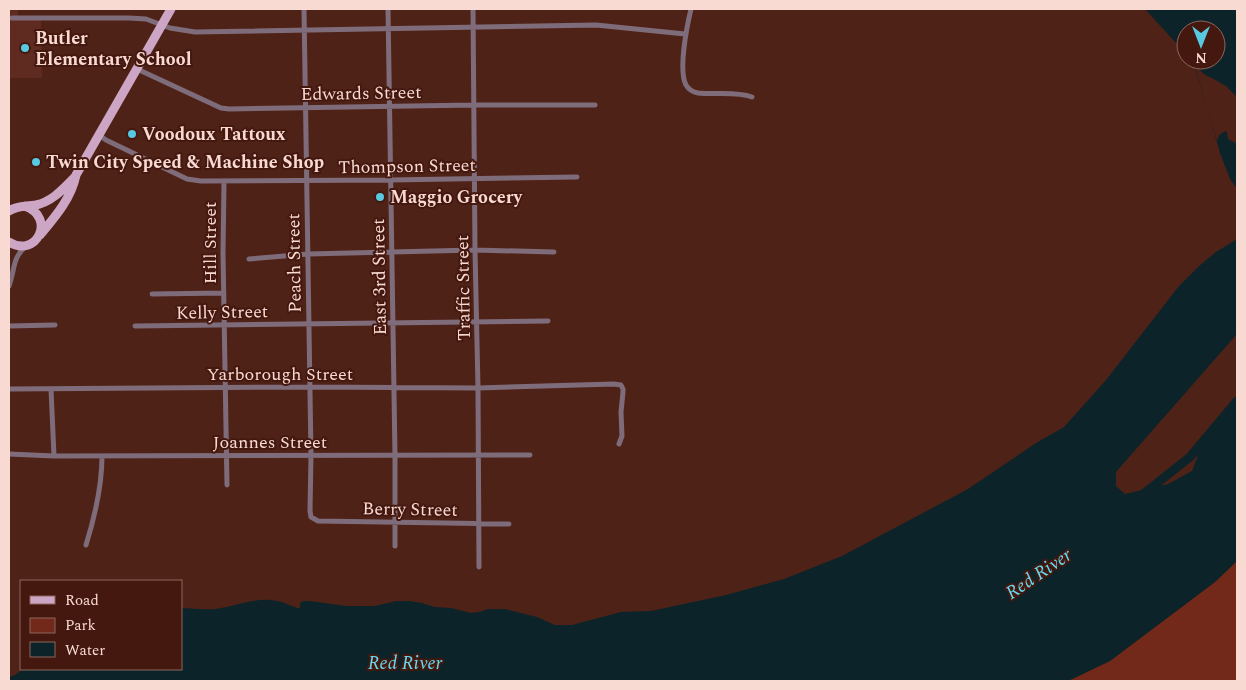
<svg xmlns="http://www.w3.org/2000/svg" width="1246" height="690" font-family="Spectral,serif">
<rect width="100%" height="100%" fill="#4f2218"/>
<!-- built -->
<path fill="#5f2b20" d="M9,9H18V19H41L42,78H9Z"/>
<!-- green -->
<path fill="#732919" d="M1237,561V681H1068L1110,661L1215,582Z"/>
<!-- water -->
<path fill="#0c2429" d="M1145,9H1237V97L1226,86L1214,79L1205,75L1194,64L1217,141L1219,135L1225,131L1227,132L1228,139L1236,143V146L1237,147V189L1230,179L1220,153L1194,62L1191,60H1216V30H1186V54Z
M1237,239V334L1116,472V486L1125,494L1168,484L1192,471L1204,439L1237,406V561L1215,582L1110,661L1068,681H9V677L15,675L23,669H181V608C194,608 208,611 221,608C244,604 264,594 287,604C290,606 294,606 297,608H300V603L303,601H310L346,606H375L396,601H409L422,603L435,607L451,608L471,613L479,612L488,609H505L537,617L555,625H572L621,612L651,611L726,595L784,579L842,556L968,489L1036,443L1064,427L1106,380L1179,286L1199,266L1216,252Z"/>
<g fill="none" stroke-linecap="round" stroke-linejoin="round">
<!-- river -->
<path stroke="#0c2429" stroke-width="9" d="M1142,495L1190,457L1237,401"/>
<!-- minor -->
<path stroke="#7f6c7b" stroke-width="5" d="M304,9L311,455L310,511L311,517L318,521L509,524
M388,9L395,456V546
M473,9L475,250L478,388L479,567
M691,9C687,26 678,70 686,85C689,90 693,92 698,93C716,95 735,91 752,97
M12,18H129L146,19L170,28L195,32L596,25L685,34
M137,69L221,108L229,109L474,105H595
M99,135L106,140L187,179L201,181L391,180L577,177
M224,182L223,253L227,485
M249,259L308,254L475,250L554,252
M9,286C15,270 12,258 26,246
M152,294L224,293
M9,326L55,325
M135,326L548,321
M9,389L309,387L478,388L614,384L621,385L623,389V392L621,412L622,436L619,444
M51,389L54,456
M9,454L54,456L530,455
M86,545C95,516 102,486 102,456"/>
<!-- primary -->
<path stroke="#cca6c4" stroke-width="9" d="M9,211C18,205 26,207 36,205C53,201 63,189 75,177
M40,235C55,217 71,199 76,175L171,9
M9,242C36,259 57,218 25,206"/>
</g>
<!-- markers -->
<g fill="#57c9e1" stroke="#44180e" stroke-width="2">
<circle cx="25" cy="48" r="5"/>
<circle cx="132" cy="134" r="5"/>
<circle cx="36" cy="162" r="5"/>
<circle cx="380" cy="197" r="5"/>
</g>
<g text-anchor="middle" stroke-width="4" stroke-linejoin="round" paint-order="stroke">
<!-- poi labels -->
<g font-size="18" font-weight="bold" fill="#f9dad3" stroke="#44180e" text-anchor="start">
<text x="35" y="44">Butler<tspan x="35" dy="21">Elementary School</tspan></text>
<text x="142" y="140">Voodoux Tattoux</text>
<text x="46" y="168">Twin City Speed &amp; Machine Shop</text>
<text x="390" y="203">Maggio Grocery</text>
</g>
<!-- street labels -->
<g font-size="18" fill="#f9dad3" stroke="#44180e">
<text transform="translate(361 93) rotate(-1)" y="6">Edwards Street</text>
<text transform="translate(407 166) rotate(-1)" y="6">Thompson Street</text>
<text transform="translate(210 243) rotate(-90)" y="6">Hill Street</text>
<text transform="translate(294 263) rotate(-91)" y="6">Peach Street</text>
<text transform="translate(379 277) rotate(-91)" y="6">East 3rd Street</text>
<text transform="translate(463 288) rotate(-91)" y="6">Traffic Street</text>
<text transform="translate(222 312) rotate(-1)" y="6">Kelly Street</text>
<text x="280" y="380">Yarborough Street</text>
<text x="270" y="448">Joannes Street</text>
<text transform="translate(410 509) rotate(1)" y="6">Berry Street</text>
</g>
<!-- water labels -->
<g font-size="19" font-style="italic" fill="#63d9f2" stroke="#44180e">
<text transform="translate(1038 573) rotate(-34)" y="7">Red River</text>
<text x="405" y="669">Red River</text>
</g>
</g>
<!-- border -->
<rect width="1246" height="690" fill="none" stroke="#f9dad3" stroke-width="20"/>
<!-- legend -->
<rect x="20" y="580" width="162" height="90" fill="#44180e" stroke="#8c665d"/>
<rect x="30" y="596" width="25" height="8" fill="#cca6c4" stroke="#8c665d"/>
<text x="65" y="605" font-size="15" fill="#f9dad3">Road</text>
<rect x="30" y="618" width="25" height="15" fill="#732919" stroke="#8c665d"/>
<text x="65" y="630" font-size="15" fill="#f9dad3">Park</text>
<rect x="30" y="642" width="25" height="15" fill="#0c2429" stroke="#8c665d"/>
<text x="65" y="655" font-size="15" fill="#f9dad3">Water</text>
<!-- north arrow -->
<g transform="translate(1201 45) rotate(180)"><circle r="24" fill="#44180e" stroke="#8c665d"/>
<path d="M0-4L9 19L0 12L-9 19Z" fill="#57c9e1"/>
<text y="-8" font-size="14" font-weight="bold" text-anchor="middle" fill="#f9dad3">N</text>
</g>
</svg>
